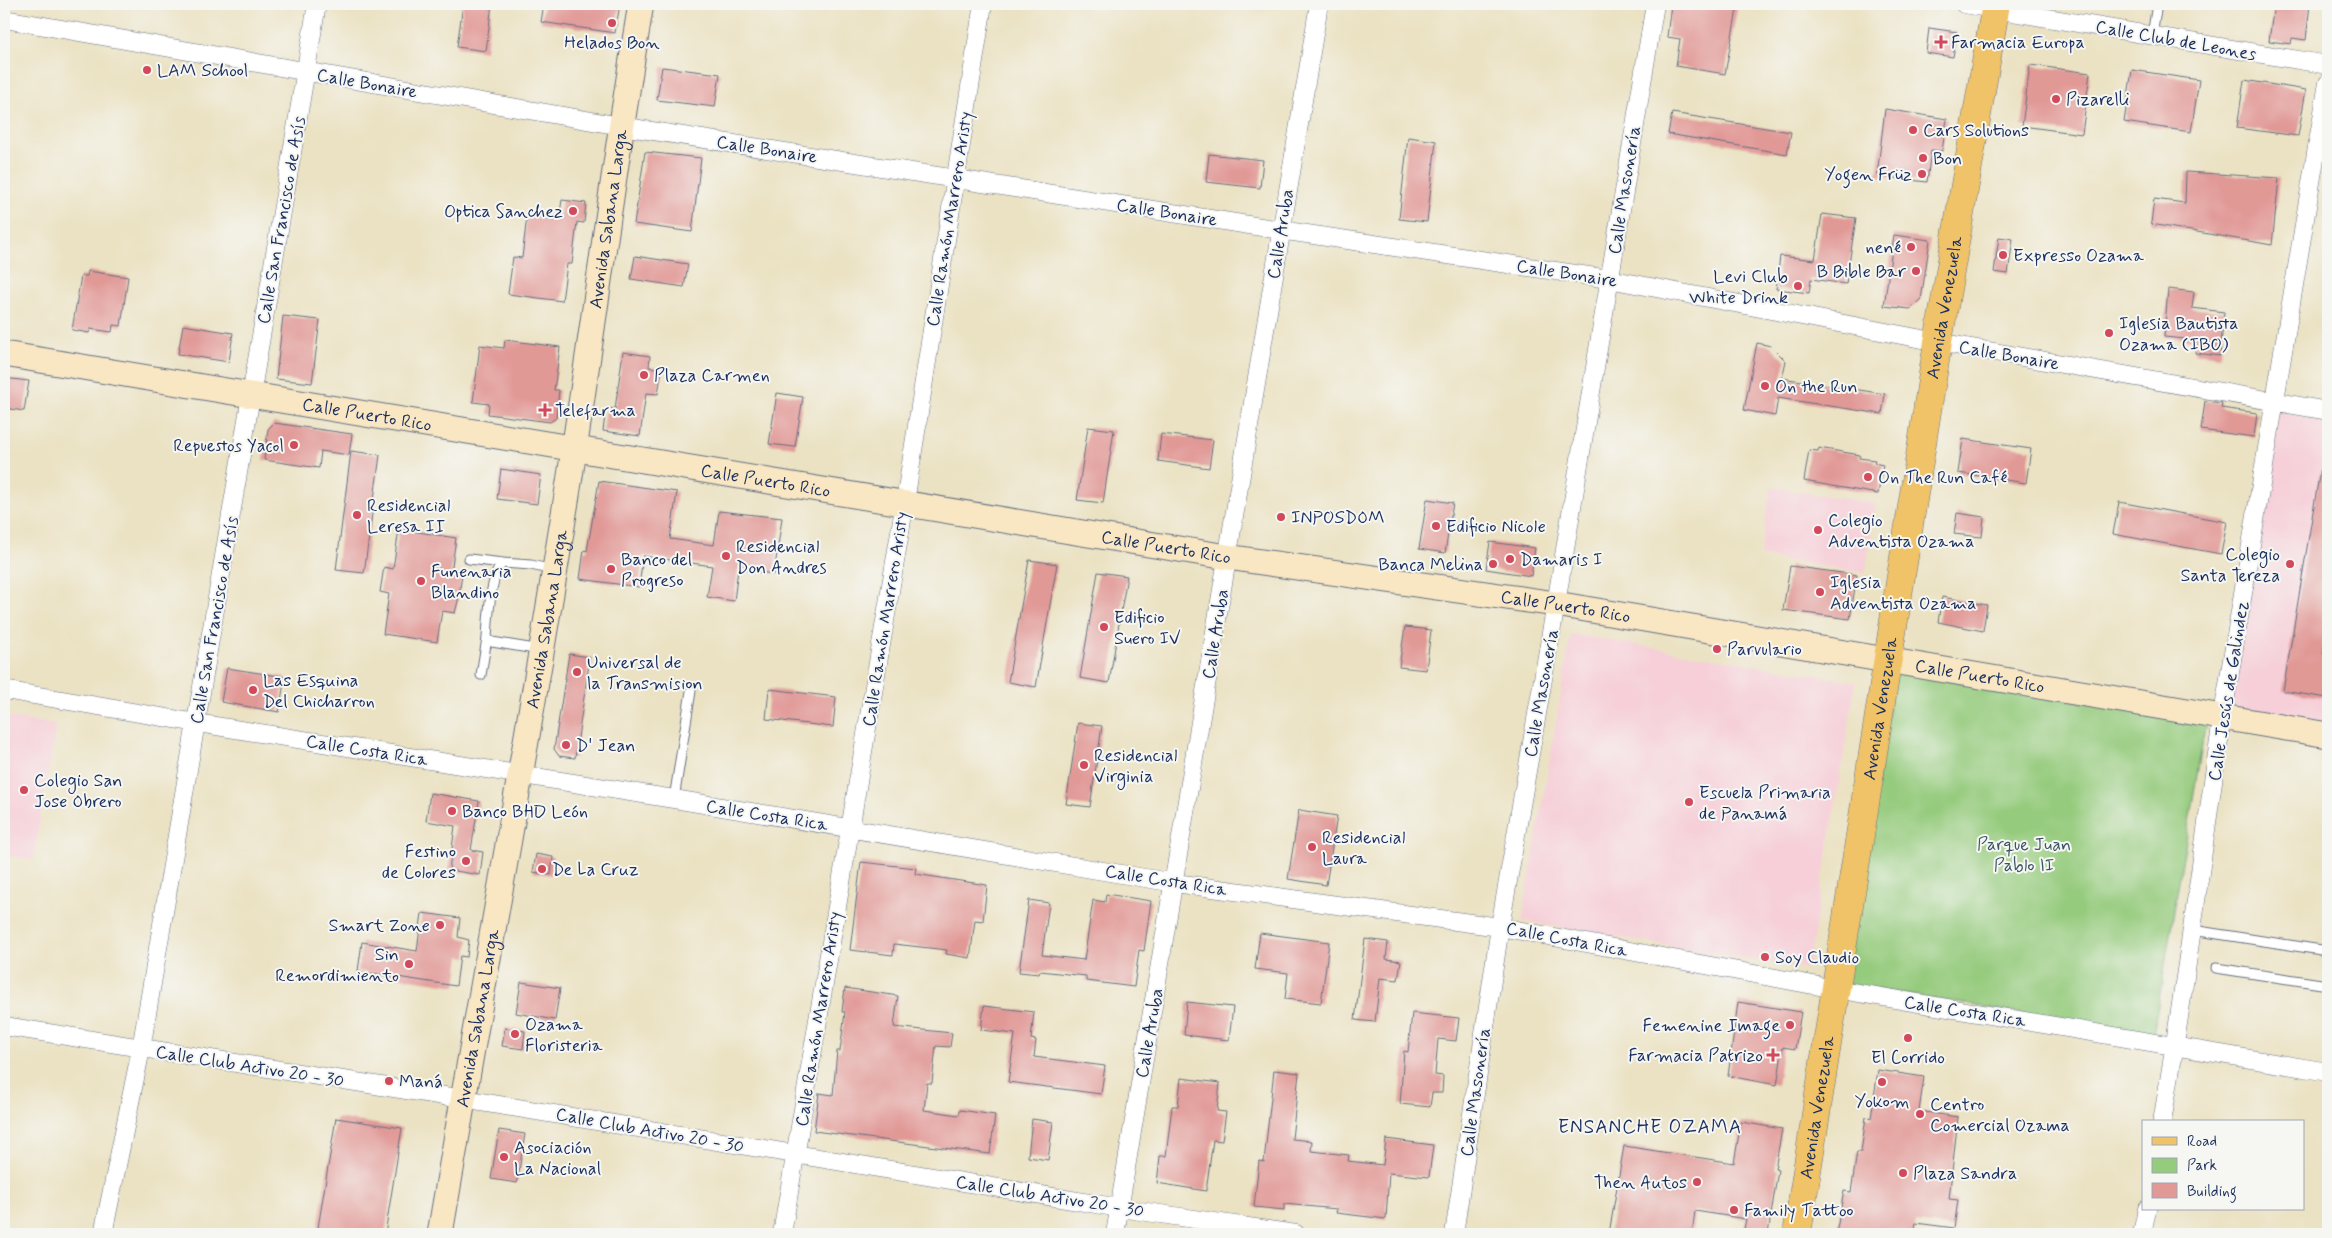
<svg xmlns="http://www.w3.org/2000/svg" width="2332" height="1238" font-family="Mynerve,sans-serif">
<rect width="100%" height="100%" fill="#f6f6f2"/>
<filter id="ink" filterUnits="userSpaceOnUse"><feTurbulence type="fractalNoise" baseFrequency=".02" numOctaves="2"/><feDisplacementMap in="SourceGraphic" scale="10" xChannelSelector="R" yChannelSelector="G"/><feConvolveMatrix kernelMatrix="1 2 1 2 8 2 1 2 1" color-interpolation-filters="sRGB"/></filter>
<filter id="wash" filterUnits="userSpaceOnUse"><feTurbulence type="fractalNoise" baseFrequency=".0096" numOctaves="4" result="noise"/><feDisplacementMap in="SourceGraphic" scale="20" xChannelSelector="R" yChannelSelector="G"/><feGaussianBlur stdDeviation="1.12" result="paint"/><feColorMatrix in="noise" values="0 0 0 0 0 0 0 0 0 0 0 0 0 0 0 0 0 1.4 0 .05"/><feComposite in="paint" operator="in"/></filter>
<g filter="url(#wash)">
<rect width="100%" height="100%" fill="#ebe2c3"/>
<!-- built -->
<path fill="#f6cfd8" d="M2278,413L2328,421V723L2227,706Z
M1771,487L1876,504L1865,573L1760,556Z
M1571,634L1856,682L1808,969L1522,921Z
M4,716L56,725L33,860L4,855Z"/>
<!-- green -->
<path fill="#95cb7d" stroke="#587d6e" d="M1895,672L2206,722L2153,1035L1843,984Z"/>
<g id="blocks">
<!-- building -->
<path fill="#e19996" d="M463,4H492L486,51L457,47Z
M544,4H620L615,33L541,22Z
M1671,4H1738L1725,74L1676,66L1680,39L1667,37Z
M2274,4H2310L2306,40L2292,38L2291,44L2269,41Z
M1929,28L1957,32L1953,57L1926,53Z
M2030,65L2090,73L2082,134L2022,126Z
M662,67L720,74L715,107L657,100Z
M2132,70L2199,80L2191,132L2124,122Z
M2244,80L2306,90L2298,136L2237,128Z
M1885,109L1947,119L1942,151L1931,150L1927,182L1877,176Z
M1672,113L1791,132L1787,154L1668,134Z
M1408,137L1436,141L1427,222L1399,219Z
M645,152L701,158L692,232L634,224Z
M1209,154L1263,160L1260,188L1206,182Z
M2186,172L2279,178L2272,245L2151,224L2154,199L2185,203Z
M562,200L586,203L584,223L577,222L572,264H567L562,301L508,294L513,257L522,258L527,216L559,219Z
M1822,214L1856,218L1846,284L1811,279L1809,293L1776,289L1780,256L1815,260Z
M1894,235L1930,240L1921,300L1910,309L1884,306Z
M1999,237L2013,239L2008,274L1994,272Z
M635,256L688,264L684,287L631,279Z
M88,271L128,277L121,326L113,325L112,332L90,329L89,333L72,330L81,276H87Z
M2168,289L2194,292L2192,308L2224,312L2220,356L2195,353L2196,340L2164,337Z
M283,316L320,320L312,383L276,379Z
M183,325L233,333L229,362L178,354Z
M505,340L560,347L554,390H559L556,418L550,422L488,414L489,404L473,402L480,345L504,348Z
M1757,343L1771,346L1786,361L1782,378L1885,394L1882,414L1778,398L1775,416L1744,410Z
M623,352L650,356L649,367L662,369L658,394L646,393L640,436L603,431L606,408L615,409Z
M4,378L29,381L24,411L4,408Z
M777,393L803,397L795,447L769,444Z
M2205,401L2222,403L2221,408L2257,413L2254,437L2201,430Z
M274,423L352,434L349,455L321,451L319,468L264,460L268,429Z
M1088,427L1114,430L1103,503L1077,500Z
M1161,434L1213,440L1209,468L1158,461Z
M1963,439L2031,449L2026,483L1958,473Z
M1819,448L1860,455L1859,458L1875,460L1874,463L1883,465L1878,494L1804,481L1809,450L1818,451Z
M351,451L380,455L364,573L336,570Z
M501,469L541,475L537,504L497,499Z
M2320,470L2328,471V622L2323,654L2328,655V698L2283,691Z
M599,481L677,492L670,539L714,545L719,511L782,518L774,574L738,569L734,601L707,597L712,566L643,556L639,587L580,579L584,550L587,551Z
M1427,499L1453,503L1445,553L1419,549Z
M2119,502L2227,522L2221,554L2113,534Z
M1957,513L1984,517L1982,537L1954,534Z
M399,529L456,538L451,573L462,575L458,601L455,613L442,611L437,642L383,634L389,594L380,592L384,567L393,569Z
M1490,542L1535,548L1531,576L1486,569Z
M1029,560L1057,564L1036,687L1008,682Z
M1790,566L1857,575L1850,619L1783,610Z
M1098,572L1127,576L1109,683L1080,678Z
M1942,597L1987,605L1983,631L1938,622Z
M1405,627L1431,630L1426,670L1399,667Z
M569,654L590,657L575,758L559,756L554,749Z
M227,668L285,677L279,712L221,702Z
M769,689L836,697L833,727L766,719Z
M1078,723L1102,726L1090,807L1066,804Z
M430,793L479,801L471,850L483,852L480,875L449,870L455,826L426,821Z
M1299,810L1337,816L1326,885L1288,879Z
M536,854L553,857L551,875L533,872Z
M861,862L916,868L915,874L987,885L983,921L975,920L970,958L946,954L947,950L894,944L893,955L850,950Z
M1106,894L1151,901L1144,951L1139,950L1134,987L1086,981V976L1040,971L1039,974L1019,972L1029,900L1049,903L1042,955L1084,960L1093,900L1105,902Z
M422,913L460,918L458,937L469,940L467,957L460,956L456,986L358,971L362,942L417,951Z
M1260,933L1329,942L1321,1003L1285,999L1288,973L1255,969Z
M1365,939L1388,942L1386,959L1401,961L1398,980L1380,978L1375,1022L1355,1020Z
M521,982L560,988L555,1020L516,1013Z
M845,988L898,996L894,1027L952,1033L950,1047L936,1046L932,1083H927L924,1110L959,1115L960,1110L995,1115L990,1154L814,1131L819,1093L833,1095L837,1051H840L845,1012H842Z
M1187,1002L1233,1007L1229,1040L1184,1035Z
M1738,1002L1801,1012L1795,1049L1783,1047L1777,1085L1728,1076Z
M984,1006L1034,1012L1031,1039L1036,1040L1034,1057L1105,1066L1101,1094L1008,1082L1015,1034L981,1030Z
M1412,1013L1459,1018L1456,1041L1438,1039L1435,1075L1443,1076L1442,1093H1432L1430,1107L1400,1104L1404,1051L1408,1052Z
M505,1028L525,1031L523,1049L502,1046Z
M1274,1070L1299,1073L1292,1139L1312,1141L1311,1151L1349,1155L1348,1161L1383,1165L1386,1139L1433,1145L1429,1177L1389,1173L1386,1219L1336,1213L1337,1209L1284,1204V1210L1254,1207L1259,1161L1264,1162Z
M1878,1070L1924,1077L1919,1111L1958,1117L1949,1199L1958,1200L1954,1228L1916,1223L1914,1234H1836L1844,1191L1851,1192L1857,1152H1861L1866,1117L1871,1118Z
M1181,1078L1220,1083L1217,1111L1226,1112L1222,1141L1213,1140L1206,1191L1157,1183L1160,1156H1166L1172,1106H1178Z
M336,1118L402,1128L385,1234H317Z
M1032,1119L1053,1122L1048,1160L1028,1157Z
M1741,1122L1782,1129L1775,1169L1778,1170L1768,1234H1743L1746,1219L1695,1211L1692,1234H1609L1624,1146L1734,1163Z
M499,1130L525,1134L517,1183L491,1179Z"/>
</g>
</g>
<g filter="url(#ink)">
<use href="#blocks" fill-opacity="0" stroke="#646e81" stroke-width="1"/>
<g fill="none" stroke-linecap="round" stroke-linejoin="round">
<!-- lane casing -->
<g stroke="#646e81" stroke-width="11">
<path id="lane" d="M2152,36L2157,4
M469,559L503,563
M541,650L492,642L487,638C488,621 490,573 503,563L531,565L553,570
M481,675L487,638
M674,799L691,691
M2192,930L2328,951
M2216,968L2328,985"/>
</g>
<!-- street casing -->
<g stroke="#646e81" stroke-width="19">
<path id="street" d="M1964,4L2328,65
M4,19L621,126L1280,230L1609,279L1938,342L2328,411
M4,690L197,723L674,799L1175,883L1500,927L1835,989L2328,1072
M4,1026L463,1099L1120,1208L1296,1234
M2162,1122C2186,986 2202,850 2223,714C2257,503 2292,293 2328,83
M103,1234L141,1049L317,4
M782,1234L905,502L983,4
M1115,1234C1184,824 1248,413 1319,4
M1454,1234L1500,927L1556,604L1655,4
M2142,1234L2147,1209"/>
</g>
<!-- secondary casing -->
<g stroke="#646e81" stroke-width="27">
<g id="secondary">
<path id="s1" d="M4,354L1227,557L1556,604L2328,735"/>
<path id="s2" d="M440,1234C484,973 534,712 574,450C597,301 616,152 641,4"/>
</g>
</g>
<!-- primary casing -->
<g stroke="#646e81" stroke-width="29">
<g id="primary">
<path id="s3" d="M1797,1234L1938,342L1996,4"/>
</g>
</g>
<!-- lane -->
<use href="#lane" stroke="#fff" stroke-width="9"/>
<!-- street -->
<use href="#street" stroke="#fff" stroke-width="18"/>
<!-- secondary -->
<use href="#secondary" stroke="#f9e7c3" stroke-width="25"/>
<!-- primary -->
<use href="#primary" stroke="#f0c369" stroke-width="28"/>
</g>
</g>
<!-- markers -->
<g fill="#d1495b" stroke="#f6f6f2" stroke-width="2">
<circle cx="612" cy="23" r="5"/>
<path d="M1938.5 34.5h5v5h5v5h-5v5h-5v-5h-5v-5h5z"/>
<circle cx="147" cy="70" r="5"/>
<circle cx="2056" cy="99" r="5"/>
<circle cx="1913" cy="130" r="5"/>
<circle cx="1923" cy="158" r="5"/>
<circle cx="1922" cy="174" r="5"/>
<circle cx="573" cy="211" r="5"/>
<circle cx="1911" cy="247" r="5"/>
<circle cx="2003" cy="255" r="5"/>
<circle cx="1916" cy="271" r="5"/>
<circle cx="1798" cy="286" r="5"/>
<circle cx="2109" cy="333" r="5"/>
<circle cx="644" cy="375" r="5"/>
<circle cx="1765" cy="386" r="5"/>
<path d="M542.5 402.5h5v5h5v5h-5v5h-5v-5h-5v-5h5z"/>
<circle cx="294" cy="445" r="5"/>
<circle cx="1868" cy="477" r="5"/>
<circle cx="357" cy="515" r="5"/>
<circle cx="1281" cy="517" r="5"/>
<circle cx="1436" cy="526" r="5"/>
<circle cx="1818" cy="530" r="5"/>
<circle cx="726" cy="556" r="5"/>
<circle cx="1510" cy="559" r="5"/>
<circle cx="1493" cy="564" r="5"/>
<circle cx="2290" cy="564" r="5"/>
<circle cx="611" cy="569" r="5"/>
<circle cx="421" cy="581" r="5"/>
<circle cx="1820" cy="592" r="5"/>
<circle cx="1104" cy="627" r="5"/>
<circle cx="1717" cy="649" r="5"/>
<circle cx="577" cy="672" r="5"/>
<circle cx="253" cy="690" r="5"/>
<circle cx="566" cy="745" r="5"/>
<circle cx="1084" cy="765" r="5"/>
<circle cx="24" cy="790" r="5"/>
<circle cx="1689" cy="802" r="5"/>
<circle cx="452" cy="811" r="5"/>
<circle cx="1312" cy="847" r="5"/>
<circle cx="466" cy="861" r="5"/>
<circle cx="542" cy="869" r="5"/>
<circle cx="440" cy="925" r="5"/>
<circle cx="1765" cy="957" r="5"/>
<circle cx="409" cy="964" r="5"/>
<circle cx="1790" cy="1025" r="5"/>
<circle cx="515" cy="1034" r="5"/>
<circle cx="1908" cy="1038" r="5"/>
<path d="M1770.5 1047.5h5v5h5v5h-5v5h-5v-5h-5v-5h5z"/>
<circle cx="389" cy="1081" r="5"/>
<circle cx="1882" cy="1082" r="5"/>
<circle cx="1920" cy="1114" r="5"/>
<circle cx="504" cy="1157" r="5"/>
<circle cx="1903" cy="1173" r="5"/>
<circle cx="1697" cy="1182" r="5"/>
<circle cx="1734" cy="1210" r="5"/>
</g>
<g text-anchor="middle" stroke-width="4" stroke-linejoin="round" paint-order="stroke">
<!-- street labels -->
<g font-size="18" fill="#1b2f5e" stroke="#f6f6f2">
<text transform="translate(2176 40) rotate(10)" y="6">Calle Club de Leones</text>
<text transform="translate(367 83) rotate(10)" y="6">Calle Bonaire</text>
<text transform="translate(767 149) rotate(9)" y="6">Calle Bonaire</text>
<text transform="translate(1624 190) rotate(-81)" y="6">Calle Masonería</text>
<text transform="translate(1167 212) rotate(9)" y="6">Calle Bonaire</text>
<text transform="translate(949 219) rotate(-81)" y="6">Calle Ramón Marrero Aristy</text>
<text transform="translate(281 220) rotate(-80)" y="6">Calle San Francisco de Asís</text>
<text dy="6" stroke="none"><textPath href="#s2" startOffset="1029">Avenida Sabana Larga</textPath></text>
<text transform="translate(1280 234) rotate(-81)" y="6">Calle Aruba</text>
<text transform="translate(1567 273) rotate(9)" y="6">Calle Bonaire</text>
<text dy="6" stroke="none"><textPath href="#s3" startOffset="938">Avenida Venezuela</textPath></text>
<text transform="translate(2009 355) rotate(10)" y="6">Calle Bonaire</text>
<text dy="6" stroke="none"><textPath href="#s1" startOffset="368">Calle Puerto Rico</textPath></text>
<text dy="6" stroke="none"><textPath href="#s1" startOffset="772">Calle Puerto Rico</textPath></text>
<text dy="6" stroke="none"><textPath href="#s1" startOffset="1178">Calle Puerto Rico</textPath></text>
<text dy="6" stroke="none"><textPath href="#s1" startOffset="1582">Calle Puerto Rico</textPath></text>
<text transform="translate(885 619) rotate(-81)" y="6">Calle Ramón Marrero Aristy</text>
<text transform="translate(214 620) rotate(-80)" y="6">Calle San Francisco de Asís</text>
<text dy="6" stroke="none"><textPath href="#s2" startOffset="624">Avenida Sabana Larga</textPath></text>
<text transform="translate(1215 634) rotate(-81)" y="6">Calle Aruba</text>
<text dy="6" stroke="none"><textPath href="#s1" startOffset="2002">Calle Puerto Rico</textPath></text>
<text transform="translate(2228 691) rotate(-81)" y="6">Calle Jesús de Galindez</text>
<text transform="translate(1541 693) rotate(-80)" y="6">Calle Masonería</text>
<text dy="6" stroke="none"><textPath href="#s3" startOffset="532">Avenida Venezuela</textPath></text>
<text transform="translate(367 750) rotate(9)" y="6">Calle Costa Rica</text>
<text transform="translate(767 815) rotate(9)" y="6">Calle Costa Rica</text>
<text transform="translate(1166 880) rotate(9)" y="6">Calle Costa Rica</text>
<text transform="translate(1567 939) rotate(11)" y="6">Calle Costa Rica</text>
<text transform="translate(1965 1011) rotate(9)" y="6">Calle Costa Rica</text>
<text dy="6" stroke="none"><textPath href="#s2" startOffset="219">Avenida Sabana Larga</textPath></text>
<text transform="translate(818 1019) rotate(-81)" y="6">Calle Ramón Marrero Aristy</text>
<text transform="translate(1149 1033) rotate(-80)" y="6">Calle Aruba</text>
<text transform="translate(250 1066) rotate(9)" y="6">Calle Club Activo 20 - 30</text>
<text transform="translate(1475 1092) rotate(-82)" y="6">Calle Masonería</text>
<text dy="6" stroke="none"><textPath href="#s3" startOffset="128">Avenida Venezuela</textPath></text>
<text transform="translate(650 1130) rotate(10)" y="6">Calle Club Activo 20 - 30</text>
<text transform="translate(1050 1196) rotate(9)" y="6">Calle Club Activo 20 - 30</text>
</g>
<!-- poi labels -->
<g font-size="18" fill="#1b2f5e" stroke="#f6f6f2" text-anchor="start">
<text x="612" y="48" text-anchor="middle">Helados Bon</text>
<text x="1951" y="48">Farmacia Europa</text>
<text x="157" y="76">LAM School</text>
<text x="2066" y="105">Pizarelli</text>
<text x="1923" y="136">Cars Solutions</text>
<text x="1933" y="164">Bon</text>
<text x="1912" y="180" text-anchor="end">Yogen Früz</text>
<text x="563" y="217" text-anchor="end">Optica Sanchez</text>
<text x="1901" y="253" text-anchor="end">nené</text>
<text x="2013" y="261">Expresso Ozama</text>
<text x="1906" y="277" text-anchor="end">B Bible Bar</text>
<text x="1788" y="282" text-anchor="end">Levi Club<tspan x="1788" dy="21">White Drink</tspan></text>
<text x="2119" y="329">Iglesia Bautista<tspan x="2119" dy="21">Ozama (IBO)</tspan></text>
<text x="654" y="381">Plaza Carmen</text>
<text x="1775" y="392">On the Run</text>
<text x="555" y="416">Telefarma</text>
<text x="284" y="451" text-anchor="end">Repuestos Yacol</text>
<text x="1878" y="483">On The Run Café</text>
<text x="367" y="511">Residencial<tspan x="367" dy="21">Leresa II</tspan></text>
<text x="1291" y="523">INPOSDOM</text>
<text x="1828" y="526">Colegio<tspan x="1828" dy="21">Adventista Ozama</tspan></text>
<text x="1446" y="532">Edificio Nicole</text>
<text x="736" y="552">Residencial<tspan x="736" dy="21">Don Andres</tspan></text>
<text x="2280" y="560" text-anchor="end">Colegio<tspan x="2280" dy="21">Santa Tereza</tspan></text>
<text x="621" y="565">Banco del<tspan x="621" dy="21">Progreso</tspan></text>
<text x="1520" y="565">Damaris I</text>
<text x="1483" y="570" text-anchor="end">Banca Melina</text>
<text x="431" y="577">Funenaria<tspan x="431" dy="21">Blandino</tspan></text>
<text x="1830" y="588">Iglesia<tspan x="1830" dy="21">Adventista Ozama</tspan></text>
<text x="1114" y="623">Edificio<tspan x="1114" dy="21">Suero IV</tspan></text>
<text x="1727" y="655">Parvulario</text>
<text x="587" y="668">Universal de<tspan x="587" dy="21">la Transmision</tspan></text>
<text x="263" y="686">Las Esquina<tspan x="263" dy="21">Del Chicharron</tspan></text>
<text x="576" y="751">D' Jean</text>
<text x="1094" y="761">Residencial<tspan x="1094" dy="21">Virginia</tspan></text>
<text x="34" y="786">Colegio San<tspan x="34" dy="21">Jose Obrero</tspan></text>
<text x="1699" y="798">Escuela Primaria<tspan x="1699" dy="21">de Panamá</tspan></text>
<text x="462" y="817">Banco BHD León</text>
<text x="1322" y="843">Residencial<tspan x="1322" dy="21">Laura</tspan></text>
<text x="456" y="857" text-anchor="end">Festino<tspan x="456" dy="21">de Colores</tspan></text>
<text x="552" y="875">De La Cruz</text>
<text x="430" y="931" text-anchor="end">Smart Zone</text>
<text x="399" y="960" text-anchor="end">Sin<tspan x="399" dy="21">Remordimiento</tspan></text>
<text x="1775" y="963">Soy Claudio</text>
<text x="525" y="1030">Ozama<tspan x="525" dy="21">Floristeria</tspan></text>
<text x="1780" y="1031" text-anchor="end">Femenine Image</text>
<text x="1763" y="1061" text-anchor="end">Farmacia Patrizo</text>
<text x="1908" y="1063" text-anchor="middle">El Corrido</text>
<text x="399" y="1087">Maná</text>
<text x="1882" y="1107" text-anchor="middle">Yokom</text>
<text x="1930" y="1110">Centro<tspan x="1930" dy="21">Comercial Ozama</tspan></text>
<text x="514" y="1153">Asociación<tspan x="514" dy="21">La Nacional</tspan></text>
<text x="1913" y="1179">Plaza Sandra</text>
<text x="1687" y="1188" text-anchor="end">Then Autos</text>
<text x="1744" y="1216">Family Tattoo</text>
</g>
<!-- park labels -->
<g font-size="18" fill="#3a5666" stroke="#f6f6f2">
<text x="2024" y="850">Parque Juan<tspan x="2024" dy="21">Pablo II</tspan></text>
</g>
<!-- neighbourhood labels -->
<g font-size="19" letter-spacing="1" fill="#1b2f5e" stroke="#f6f6f2">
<text x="1650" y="1133">ENSANCHE OZAMA</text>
</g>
</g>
<!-- margin -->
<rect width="2332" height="1238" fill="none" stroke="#f6f6f2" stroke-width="20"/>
<!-- legend -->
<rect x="2142" y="1120" width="162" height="90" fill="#f6f6f2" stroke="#9ea6b7"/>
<rect x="2152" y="1137" width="25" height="8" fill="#f0c369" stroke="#9ea6b7"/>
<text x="2187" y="1146" font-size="15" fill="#1b2f5e">Road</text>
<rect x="2152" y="1158" width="25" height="15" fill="#95cb7d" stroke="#9ea6b7"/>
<text x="2187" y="1170" font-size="15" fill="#1b2f5e">Park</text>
<rect x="2152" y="1183" width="25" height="15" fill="#e19996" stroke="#9ea6b7"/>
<text x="2187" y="1196" font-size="15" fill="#1b2f5e">Building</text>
</svg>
